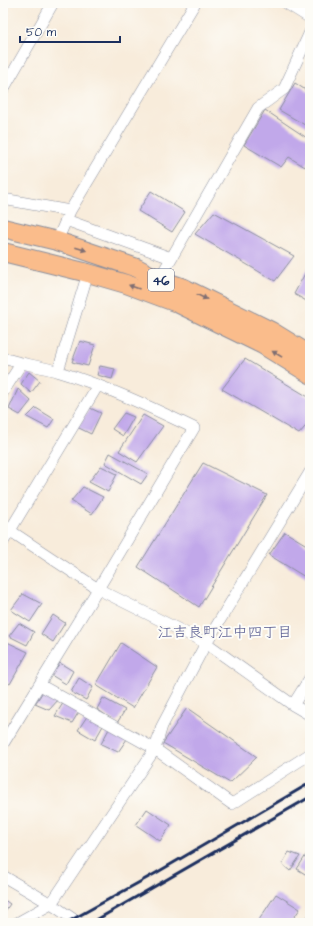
<svg xmlns="http://www.w3.org/2000/svg" width="313" height="926" font-family="'Architects Daughter','Klee One',sans-serif">
<rect width="100%" height="100%" fill="#fdfcf7"/>
<filter id="ink" filterUnits="userSpaceOnUse"><feTurbulence type="fractalNoise" baseFrequency=".025" numOctaves="2"/><feDisplacementMap in="SourceGraphic" scale="8" xChannelSelector="R" yChannelSelector="G"/><feConvolveMatrix kernelMatrix="1 2 1 2 8 2 1 2 1" color-interpolation-filters="sRGB"/></filter>
<filter id="wash" filterUnits="userSpaceOnUse"><feTurbulence type="fractalNoise" baseFrequency=".012" numOctaves="4" result="noise"/><feDisplacementMap in="SourceGraphic" scale="16" xChannelSelector="R" yChannelSelector="G"/><feGaussianBlur stdDeviation="0.9" result="paint"/><feColorMatrix in="noise" values="0 0 0 0 0 0 0 0 0 0 0 0 0 0 0 0 0 1.4 0 .05"/><feComposite in="paint" operator="in"/></filter>
<g filter="url(#wash)">
<rect width="100%" height="100%" fill="#f8ecdb"/>
<g id="blocks">
<!-- building -->
<path fill="#c1a8ea" d="M295,83L310,93V128L279,110Z
M265,110L310,140V157L305,167L289,157L281,167L244,145Z
M151,191L185,212L172,232L138,211Z
M214,212L294,256L275,281L195,234Z
M310,264V303L294,294Z
M80,341L95,345L88,366L72,362Z
M245,359L310,398V421L299,434L222,389Z
M100,366L115,369L112,379L97,375Z
M29,372L40,381L31,393L21,384Z
M18,389L31,401L20,415L9,409Z
M36,408L54,419L48,428L27,417Z
M90,408L101,413L91,434L77,427Z
M124,413L134,417L123,436L112,429Z
M143,415L163,426L137,462L119,451Z
M110,453L148,474L141,484L105,463Z
M203,463L267,495L199,607L138,567Z
M101,466L117,474L108,492L89,482Z
M83,487L103,497L92,514L71,501Z
M285,532L310,547V580L269,555Z
M23,594L42,604L30,622L11,610Z
M53,615L65,623L53,642L41,634Z
M19,623L34,632L27,645L9,636Z
M5,641L28,652L10,684L3,680V644Z
M121,643L157,667L133,708L96,685Z
M60,663L73,671L66,684L51,675Z
M79,678L93,687L86,700L71,692Z
M44,690L59,699L49,710L35,704Z
M103,698L125,710L117,723L97,709Z
M65,700L80,710L72,723L55,716Z
M187,708L257,757L230,783L163,743Z
M88,715L104,724L95,740L78,730Z
M109,729L127,739L118,752L101,744Z
M147,809L171,825L160,841L136,825Z
M310,849V877L297,869Z
M289,852L300,856L290,871L282,864Z
M276,894L300,909L290,923H257Z
M3,899L10,904L3,914Z"/>
</g>
</g>
<g filter="url(#ink)">
<use href="#blocks" fill-opacity="0" stroke="#8a8e9c" stroke-width="1"/>
<g fill="none" stroke-linecap="round" stroke-linejoin="round">
<!-- minor casing -->
<g stroke="#8a8e9c" stroke-width="12">
<path id="minor" d="M286,3L310,18
M3,90L53,3
M3,199L70,211
M66,220L171,258
M57,241L70,211L195,3
M157,283L258,108L284,89L310,32
M3,358C21,364 41,366 59,372C106,386 150,407 194,428L98,589L3,744
M58,371L88,273
M3,392L21,364
M3,526L98,589L206,643L293,705L310,715
M3,542L98,385
M40,685L155,749L232,804L310,754
M293,705L310,678
M3,876L51,904L79,923
M17,923L51,904L155,749L162,726L206,643L310,472
M309,923L310,921"/>
</g>
<!-- primary casing -->
<g stroke="#8a8e9c" stroke-width="20">
<path id="primary" d="M3,228L57,241L137,268L158,279L184,288L271,331L310,355
M3,252L88,273L126,284L177,303L263,345L310,374"/>
</g>
<!-- minor -->
<use href="#minor" stroke="#fff" stroke-width="11"/>
<!-- primary -->
<use href="#primary" stroke="#fabc8b" stroke-width="18"/>
<!-- rail -->
<path stroke="#1b2f5e" stroke-width="3" d="M66,923L156,873L310,783
M91,923L310,797"/>
</g>
<!-- one-way arrows -->
<defs><path id="oneway-solid" d="M-6-.8H1V-3.2L6.5 0L1 3.2V.8H-6Z"/></defs>
<g fill="#7f6e72">
<use href="#oneway-solid" transform="translate(81 249) rotate(18)"/>
<use href="#oneway-solid" transform="translate(134 287) rotate(-160)"/>
<use href="#oneway-solid" transform="translate(202 297) rotate(26)"/>
<use href="#oneway-solid" transform="translate(277 354) rotate(-149)"/>
</g>
</g>
<g text-anchor="middle" stroke-width="4" stroke-linejoin="round" paint-order="stroke">
<!-- shield labels -->
<rect fill="#fdfcf7" stroke="#5f6c8c" stroke-width="1" x="148" y="269" width="26" height="22" rx="3"/>
<g font-size="13" font-weight="bold" fill="#1b2f5e">
<text x="161" y="285">46</text>
</g>
<!-- neighbourhood labels -->
<g font-size="15" fill="#55598f" stroke="#fdfcf7">
<text x="225" y="637">江吉良町江中四丁目</text>
</g>
</g>
<!-- margin -->
<rect width="313" height="926" fill="none" stroke="#fdfcf7" stroke-width="16"/>
<!-- scale -->
<path d="M20 36v6h100v-6" fill="none" stroke="#1b2f5e" stroke-width="2"/>
<text x="26" y="36" font-size="12" fill="#1b2f5e" stroke="#fdfcf7" stroke-width="3" paint-order="stroke">50 m</text>
</svg>
